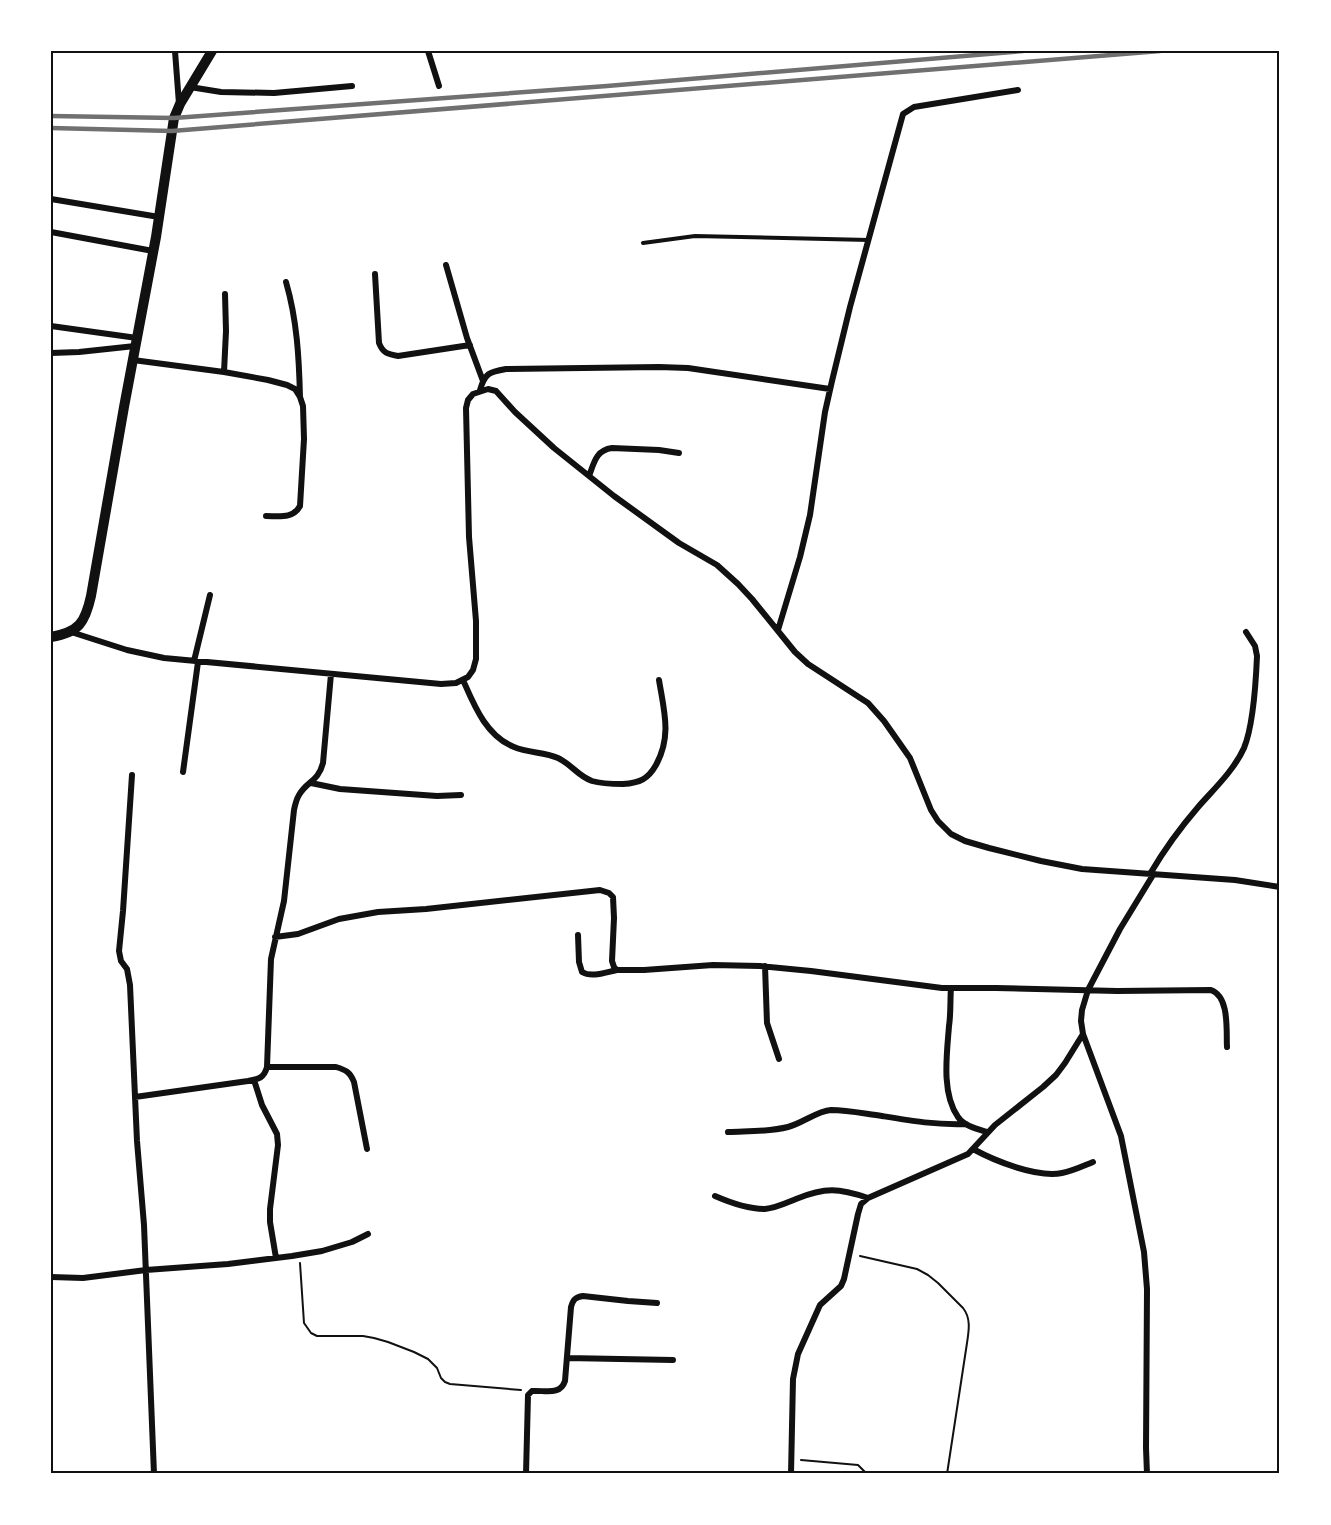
<svg xmlns="http://www.w3.org/2000/svg" width="1331" height="1525" font-family="'Varela Round',sans-serif">
<rect width="100%" height="100%" fill="#fff"/>
<g fill="none" stroke-linecap="round" stroke-linejoin="round">
<!-- path -->
<path stroke="#111" stroke-width="2" d="M860,1256L917,1269L928,1275L938,1283L963,1308C971,1318 969,1330 967,1343L947,1474
M300,1263L304,1323L311,1333L317,1336H363L374,1338L388,1342L414,1352L428,1359L437,1368L441,1378L445,1382L450,1384L521,1390
M801,1460L858,1465L867,1474"/>
<!-- service -->
<path stroke="#111" stroke-width="4" d="M643,243L695,236L869,240"/>
<!-- minor -->
<path stroke="#111" stroke-width="6" d="M175,51L179,104
M428,51L439,86
M190,87L221,92L274,93L352,86
M51,199L159,217
M51,232L153,251
M446,265L467,338L483,381
M375,274L379,343C383,353 387,354 398,356L470,345
M286,282C297,320 299,357 300,397
M51,326L137,338
M51,353L79,352L135,346
M133,360L224,372L268,380L287,385L295,389L300,397L303,406L304,439L300,506C293,519 279,516 266,516
M224,372L226,331L225,294
M480,390C485,373 489,372 506,369L659,367L688,368L830,389
M589,476C594,463 596,450 612,448L659,450L679,453
M778,630L800,557L810,515L825,412L832,381L850,307L903,114L914,107L1018,90
M71,632L127,650L164,658L441,684L456,683L468,677L473,670L476,659V621L469,537L466,408L468,400L473,394L488,389L496,391L515,412L554,448L614,496L679,543L717,565L738,584L752,599L795,652L808,664L868,703L884,721L910,758L931,810L938,821L951,834L965,841L989,848L1041,861L1082,869L1235,880L1280,887
M194,661L210,595
M463,680C474,705 486,736 514,747C528,753 545,752 558,758C571,764 578,776 592,781C602,784 613,784 623,784C640,783 648,779 656,765C672,736 664,711 659,680
M183,772L198,662
M132,775L123,911L119,951L121,961L127,969L130,985L137,1141L144,1225L154,1474
M311,783L340,789L437,796L461,795
M1150,874C1164,850 1180,828 1199,806C1215,788 1234,770 1244,748C1253,726 1256,680 1257,656L1255,646L1246,632
M578,935L579,962L582,972C592,978 606,972 617,970
M275,937L298,934L339,919L378,912L426,909L600,890L609,893L613,897L614,918L612,961L614,967L617,970H644L713,965L760,966L811,971L942,988H996L1117,991L1211,990C1230,997 1226,1031 1227,1047
M765,966L767,1023L779,1059
M951,988C950,1000 951,1013 949,1026C947,1053 941,1093 958,1117C964,1126 977,1129 987,1132
M267,1067H336C346,1070 350,1072 354,1082L367,1149
M254,1080L262,1105L277,1134L278,1145L270,1209V1222L276,1258
M135,1097L248,1081C259,1079 264,1078 267,1067L271,959L284,901L294,810C295,805 296,800 299,795C307,781 318,782 323,763L331,674
M728,1132C748,1131 769,1132 788,1127C803,1123 817,1111 831,1110C848,1110 866,1114 882,1116C912,1121 935,1125 966,1124
M973,1149C995,1161 1037,1178 1062,1173C1073,1171 1083,1166 1093,1162
M715,1196C731,1203 747,1209 765,1209C776,1208 786,1203 796,1199C825,1187 839,1188 868,1198
M51,1277L83,1278L146,1270L228,1264L292,1256L322,1251L352,1242L368,1234
M567,1358L673,1360
M526,1474L528,1395L532,1391C545,1390 560,1396 565,1381L571,1307C573,1300 575,1297 583,1296L628,1301L657,1303
M791,1474L793,1379L798,1354L820,1305L841,1286L844,1279L858,1214L861,1204L868,1198L968,1154L995,1125L1043,1087L1056,1075L1065,1063L1083,1034
M1147,1474L1146,1448L1147,1289L1144,1252L1121,1136L1083,1034L1081,1021L1082,1010L1088,990L1120,929L1153,875"/>
<!-- tertiary -->
<path stroke="#111" stroke-width="10" d="M51,637C79,632 85,623 91,596L124,407L156,237L174,118L180,104L212,51"/>
<!-- rail -->
<path stroke="#707070" stroke-width="4.5" d="M51,116L174,118L607,86L1023,51
M51,128L172,131L1160,51"/>
</g>
<!-- border -->
<rect width="1331" height="1525" fill="none" stroke="#ffffff" stroke-width="105"/>
<rect x="52" y="52" width="1226" height="1420" fill="none" stroke="#111" stroke-width="2"/>
</svg>
